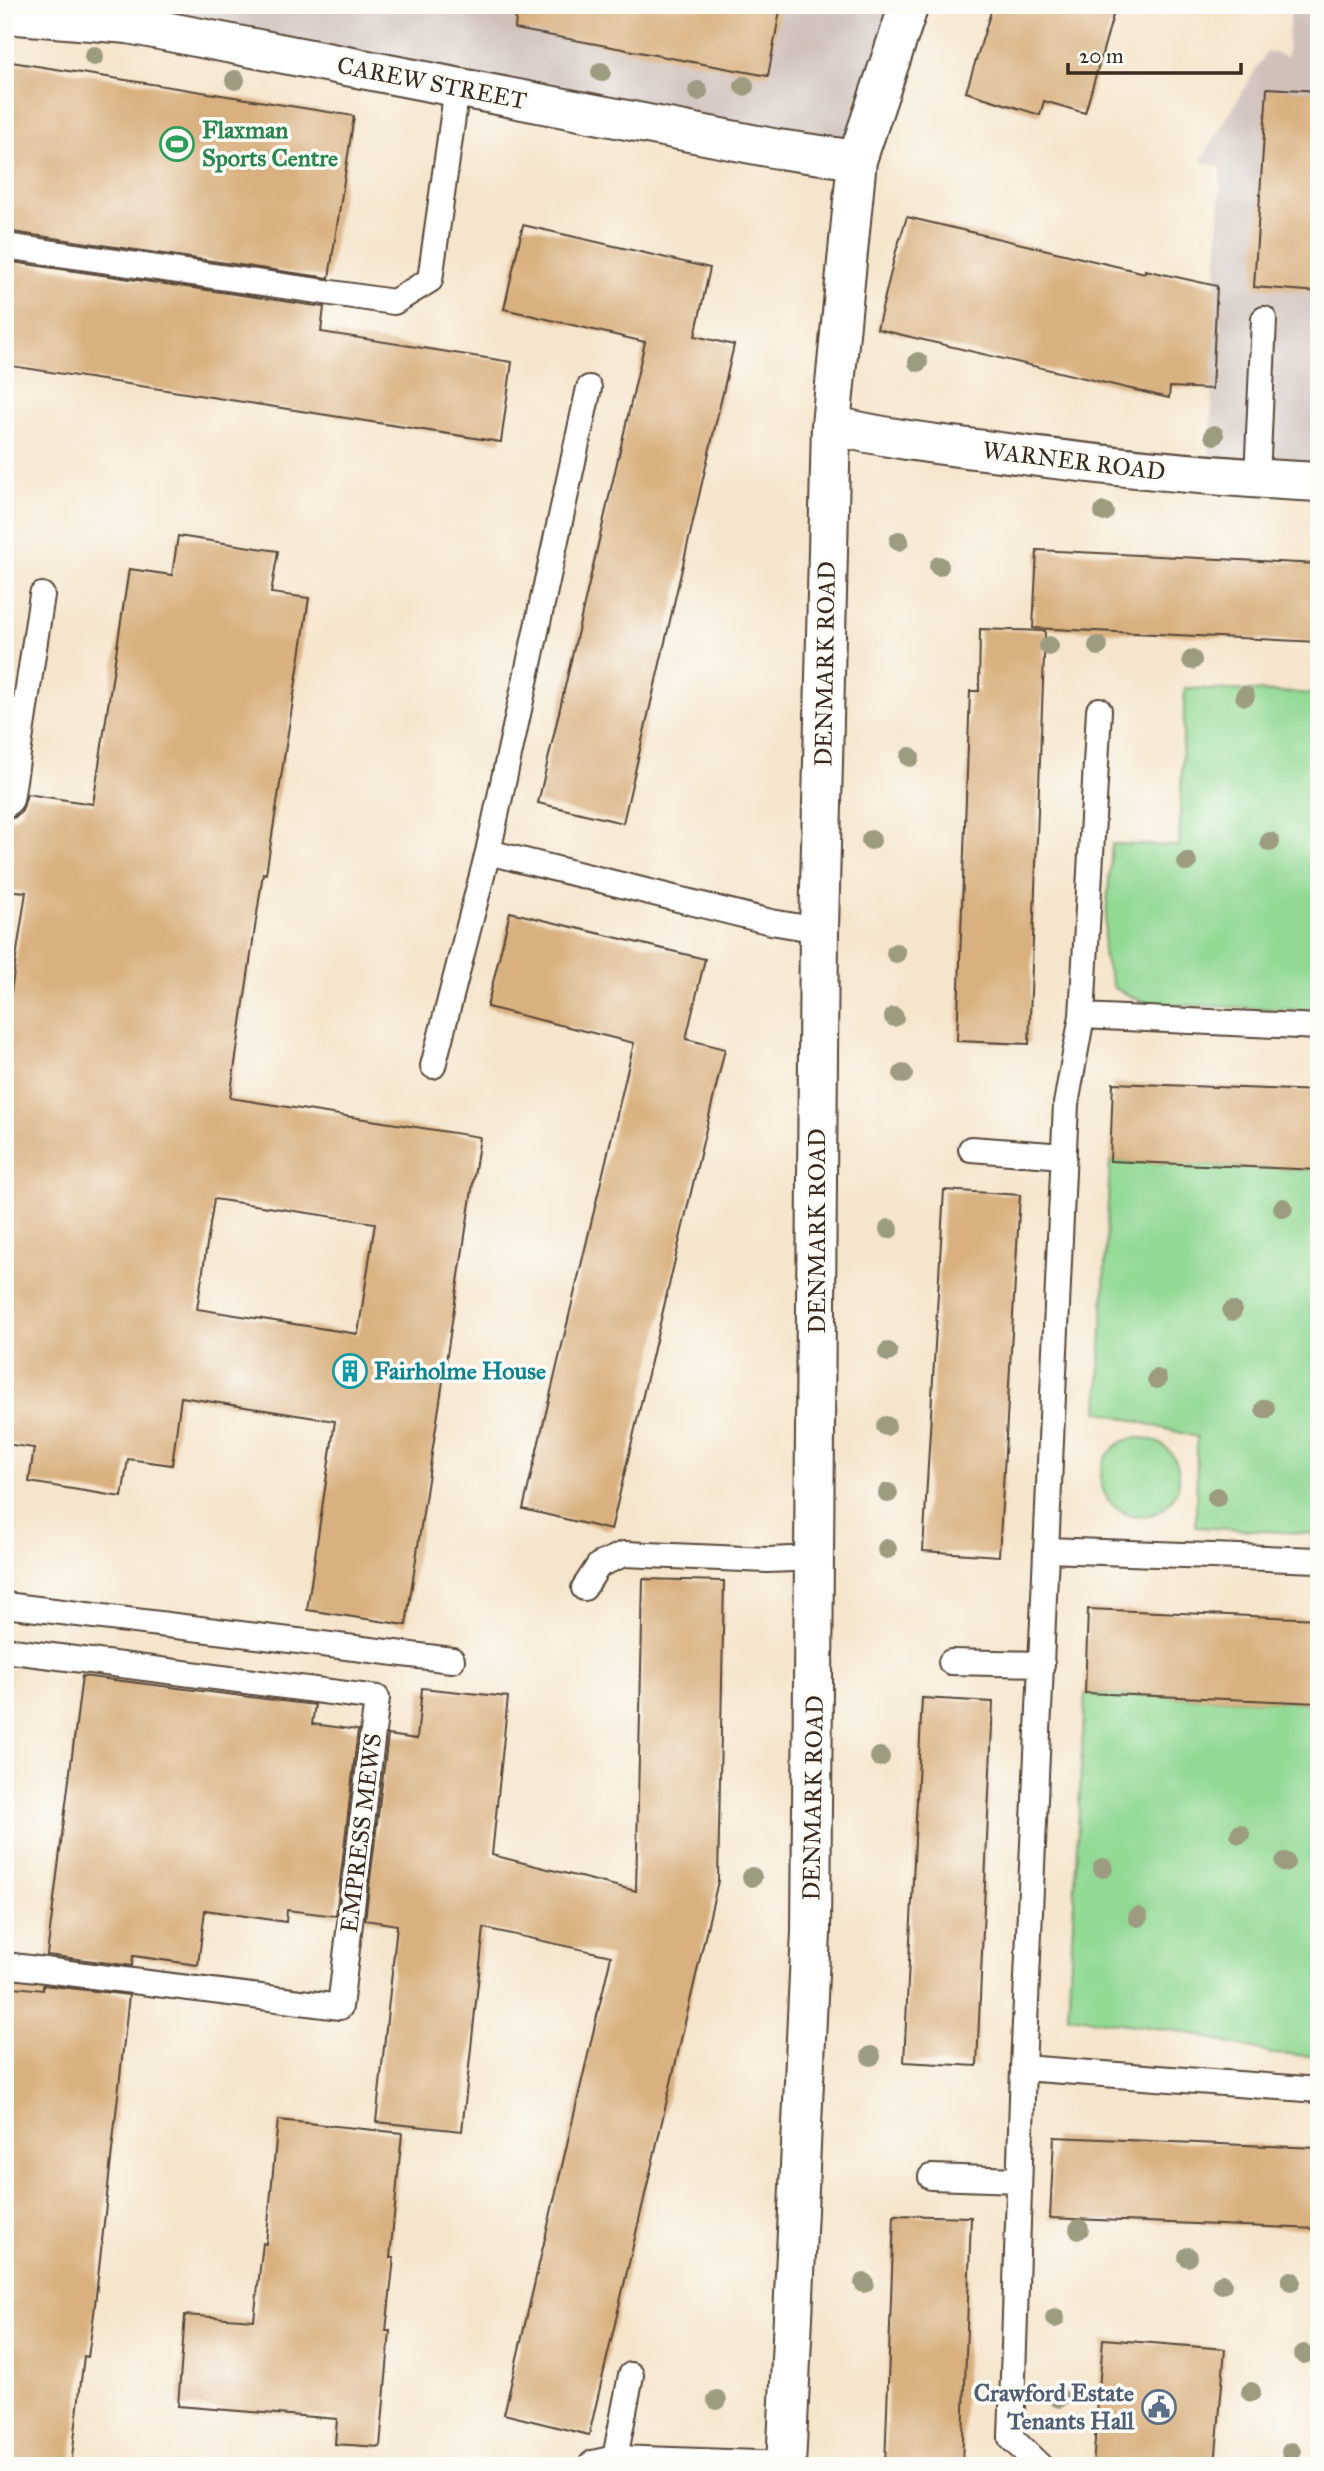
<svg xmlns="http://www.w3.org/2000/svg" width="1324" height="2471" font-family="'IM FELL Great Primer',serif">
<rect width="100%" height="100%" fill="#fdfcf7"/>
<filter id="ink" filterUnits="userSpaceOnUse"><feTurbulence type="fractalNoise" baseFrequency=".0143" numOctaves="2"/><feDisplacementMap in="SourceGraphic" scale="14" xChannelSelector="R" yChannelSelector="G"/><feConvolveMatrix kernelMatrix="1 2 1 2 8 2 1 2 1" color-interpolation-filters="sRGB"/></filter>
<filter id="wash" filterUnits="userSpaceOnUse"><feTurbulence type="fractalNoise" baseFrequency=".00686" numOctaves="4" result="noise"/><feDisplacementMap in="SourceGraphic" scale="28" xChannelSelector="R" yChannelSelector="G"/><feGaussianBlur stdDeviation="1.57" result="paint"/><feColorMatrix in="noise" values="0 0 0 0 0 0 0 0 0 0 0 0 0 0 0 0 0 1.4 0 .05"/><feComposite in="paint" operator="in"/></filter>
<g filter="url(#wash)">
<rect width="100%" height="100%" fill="#f5e5cc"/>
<!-- industrial -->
<path fill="#cfc0ba" d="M78,5H909L857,160Z
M1291,5H1319V482L1209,477L1221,168L1201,161L1267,51L1287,57Z"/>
<!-- green -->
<path fill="#92d994" stroke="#668259" stroke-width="2" d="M1185,688L1319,694V1011L1145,1003L1114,988L1103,954L1112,844L1179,846Z
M1110,1161L1319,1170V1534L1196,1527L1197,1437L1098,1411Z
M1101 1477a39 39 0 1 1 78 0a39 39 0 1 1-78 0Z
M1085,1693L1319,1703V2056L1272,2054L1185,2032L1068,2016Z"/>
<g id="blocks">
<!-- building -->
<path fill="#d9b07f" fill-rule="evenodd" d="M517,5H781L768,76L515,29Z
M993,5H1116L1085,113L1044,101L1040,115L966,92Z
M5,61L354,116L329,278L5,231Z
M1267,88L1319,91V292L1254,287Z
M907,217L1145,273V270L1217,286L1212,389L1170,387L1169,398L877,329L896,251Z
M523,225L710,268L695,336L734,345L623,823L538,803L645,342L504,309Z
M5,261L324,307L321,332L512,362L501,442L5,365Z
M178,536L278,551L271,593L309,598L266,874L263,873L230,1098L480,1137L406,1625L307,1610L335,1421L181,1397L172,1465L128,1459L122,1497L29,1482L34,1448L5,1444V1031L26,892L5,890V820L15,817L22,811L27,794L93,804L129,569L172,575ZM214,1199L375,1223L358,1334L197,1309Z
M1037,550L1319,564V642L1033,628Z
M980,629L1045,631L1029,1044L957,1041L970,691H979Z
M510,912L705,959L686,1039L725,1049L611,1530L523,1509L634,1043L487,1007Z
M1113,1083L1319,1091V1170L1110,1161Z
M944,1190L1020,1195L999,1556L923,1551Z
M643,1579L724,1581L718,1881L589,2435L504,2414L611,1956L484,1928L462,2131L376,2122L397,1925L365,1920L388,1735L417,1739L422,1688L508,1697L492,1855L636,1891Z
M1088,1609L1319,1619V1703L1085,1693Z
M82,1676L315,1705L312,1724L358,1730L336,1916L287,1910L286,1922L205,1910L198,1965L133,1956L132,1966L47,1955Z
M922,1698L993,1702L977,2066L904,2062Z
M43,1985L129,1995L94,2314L88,2357L84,2356L71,2466H5V1986L43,1990Z
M278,2120L402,2133L390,2258H394L386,2331H390L380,2447L335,2444L337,2419L178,2406L185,2315L254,2320L263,2243L266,2244Z
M1054,2137L1319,2148V2229L1050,2218Z
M894,2215L971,2217L962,2466H885Z
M1103,2339L1225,2349L1215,2466H1093Z"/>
</g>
</g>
<g filter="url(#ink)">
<use href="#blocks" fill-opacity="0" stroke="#574638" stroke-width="2"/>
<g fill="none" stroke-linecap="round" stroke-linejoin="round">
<!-- lane casing -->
<g stroke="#574638" stroke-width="28">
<path id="lane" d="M5,246L394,302L430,280L457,88
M589,388L488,852L771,922L819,930
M1257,479L1264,319
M5,806L11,800L42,595
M1082,1016L1319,1027
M433,1066L488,852
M971,1149L1064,1156
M1047,1550L1319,1560
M584,1588L599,1565L624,1554L768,1560L816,1558
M5,1605L452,1660
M5,1650L377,1698L340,2007L5,1965
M951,1662L1042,1664
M1023,2068L1319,2090
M931,2177L1019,2180
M615,2458L631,2375
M590,2466L593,2463L615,2458L786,2464
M1040,2466L1011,2438L1023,2068L1066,1104L1082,1016L1099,710"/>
</g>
<!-- street casing -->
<g stroke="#574638" stroke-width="42">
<path id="street" d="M5,14L128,24L778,149L857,160
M831,425C887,439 943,445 1000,452C1106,466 1212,477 1319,482
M786,2466L811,1932L819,930L831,425L857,160L909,5"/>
</g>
<!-- lane -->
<use href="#lane" stroke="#fff" stroke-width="24"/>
<!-- street -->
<use href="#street" stroke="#fff" stroke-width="38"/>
</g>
<!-- trees -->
<g fill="#9d9b80">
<circle cx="94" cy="56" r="10"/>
<circle cx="601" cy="72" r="10"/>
<circle cx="235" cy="80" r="10"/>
<circle cx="744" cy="86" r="10"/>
<circle cx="698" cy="91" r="10"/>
<circle cx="918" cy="362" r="10"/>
<circle cx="1214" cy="435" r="10"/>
<circle cx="1104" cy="512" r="10"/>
<circle cx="899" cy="541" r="10"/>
<circle cx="939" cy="566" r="10"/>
<circle cx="1049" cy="646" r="10"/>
<circle cx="1098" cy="646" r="10"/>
<circle cx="1192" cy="660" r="10"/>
<circle cx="1245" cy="696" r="10"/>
<circle cx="910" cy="757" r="10"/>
<circle cx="871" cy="840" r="10"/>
<circle cx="1270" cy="842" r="10"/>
<circle cx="1187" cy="862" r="10"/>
<circle cx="896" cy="953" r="10"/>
<circle cx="894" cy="1017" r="10"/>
<circle cx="903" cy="1074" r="10"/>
<circle cx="1283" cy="1208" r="10"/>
<circle cx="889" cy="1229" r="10"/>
<circle cx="1232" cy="1311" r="10"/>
<circle cx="888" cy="1352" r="10"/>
<circle cx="1157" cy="1379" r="10"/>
<circle cx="1265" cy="1409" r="10"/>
<circle cx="886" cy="1426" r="10"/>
<circle cx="888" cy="1493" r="10"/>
<circle cx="1217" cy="1497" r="10"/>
<circle cx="887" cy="1549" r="10"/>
<circle cx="880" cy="1757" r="10"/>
<circle cx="1240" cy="1834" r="10"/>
<circle cx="1285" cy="1862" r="10"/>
<circle cx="1103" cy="1868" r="10"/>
<circle cx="752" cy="1877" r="10"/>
<circle cx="1138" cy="1917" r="10"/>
<circle cx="871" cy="2056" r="10"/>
<circle cx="1079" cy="2229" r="10"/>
<circle cx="1188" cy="2257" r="10"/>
<circle cx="1291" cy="2281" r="10"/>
<circle cx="864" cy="2283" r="10"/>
<circle cx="1222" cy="2284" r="10"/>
<circle cx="1055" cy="2318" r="10"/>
<circle cx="1304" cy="2354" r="10"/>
<circle cx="1251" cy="2392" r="10"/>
<circle cx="1059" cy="2398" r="10"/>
<circle cx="717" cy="2400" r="10"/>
<circle cx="1291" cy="2452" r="10"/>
</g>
</g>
<!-- icons -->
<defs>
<g id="stadium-ring" transform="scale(1.75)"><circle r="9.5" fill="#fdfcf7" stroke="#2e9e5b" stroke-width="1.5"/><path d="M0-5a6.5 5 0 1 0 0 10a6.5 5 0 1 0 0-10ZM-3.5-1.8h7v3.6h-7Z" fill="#2e9e5b"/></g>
<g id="building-ring" transform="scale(1.75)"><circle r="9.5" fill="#fdfcf7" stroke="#0f9aa8" stroke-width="1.5"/><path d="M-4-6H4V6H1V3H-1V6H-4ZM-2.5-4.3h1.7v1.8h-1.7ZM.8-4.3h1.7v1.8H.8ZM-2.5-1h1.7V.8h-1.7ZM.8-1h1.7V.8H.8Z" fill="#0f9aa8"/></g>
<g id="civic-ring" transform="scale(1.75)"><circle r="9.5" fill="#fdfcf7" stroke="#5c6f8a" stroke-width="1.5"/><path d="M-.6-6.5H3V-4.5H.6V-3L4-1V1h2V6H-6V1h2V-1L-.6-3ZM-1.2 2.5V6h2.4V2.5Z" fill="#5c6f8a"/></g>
</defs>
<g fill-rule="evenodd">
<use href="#stadium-ring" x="177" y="144"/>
<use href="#building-ring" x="350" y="1371"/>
<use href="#civic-ring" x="1159" y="2407"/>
</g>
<g text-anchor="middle" stroke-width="7" stroke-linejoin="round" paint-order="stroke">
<!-- street labels -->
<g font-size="24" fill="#3b2a1e" stroke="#fdfcf7">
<text transform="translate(432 83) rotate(11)" y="8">CAREW STREET</text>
<text transform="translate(1074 461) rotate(7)" y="8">WARNER ROAD</text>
<text transform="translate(825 664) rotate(-89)" y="8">DENMARK ROAD</text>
<text transform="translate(817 1231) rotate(-90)" y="8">DENMARK ROAD</text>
<text transform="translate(813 1798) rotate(-89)" y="8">DENMARK ROAD</text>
<text transform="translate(361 1833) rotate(-83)" y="8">EMPRESS MEWS</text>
</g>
<!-- leisure labels -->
<g font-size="24" font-weight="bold" fill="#27864d" stroke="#fdfcf7" text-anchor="start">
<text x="202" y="138">Flaxman<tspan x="202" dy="28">Sports Centre</tspan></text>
</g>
<!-- culture labels -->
<g font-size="24" font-weight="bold" fill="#0d838f" stroke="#fdfcf7" text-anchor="start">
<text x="374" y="1379">Fairholme House</text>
</g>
<!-- service labels -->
<g font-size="24" font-weight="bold" fill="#4e5e75" stroke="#fdfcf7" text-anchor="end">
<text x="1134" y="2401">Crawford Estate<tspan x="1134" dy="28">Tenants Hall</tspan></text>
</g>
</g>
<!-- margin -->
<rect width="1324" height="2471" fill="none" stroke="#fdfcf7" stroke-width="28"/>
<!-- scale -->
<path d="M1068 63v10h173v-10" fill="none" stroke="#3b2a1e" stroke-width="3.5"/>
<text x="1079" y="63" font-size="21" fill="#3b2a1e" stroke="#fdfcf7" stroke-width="5" paint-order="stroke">20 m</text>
</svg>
